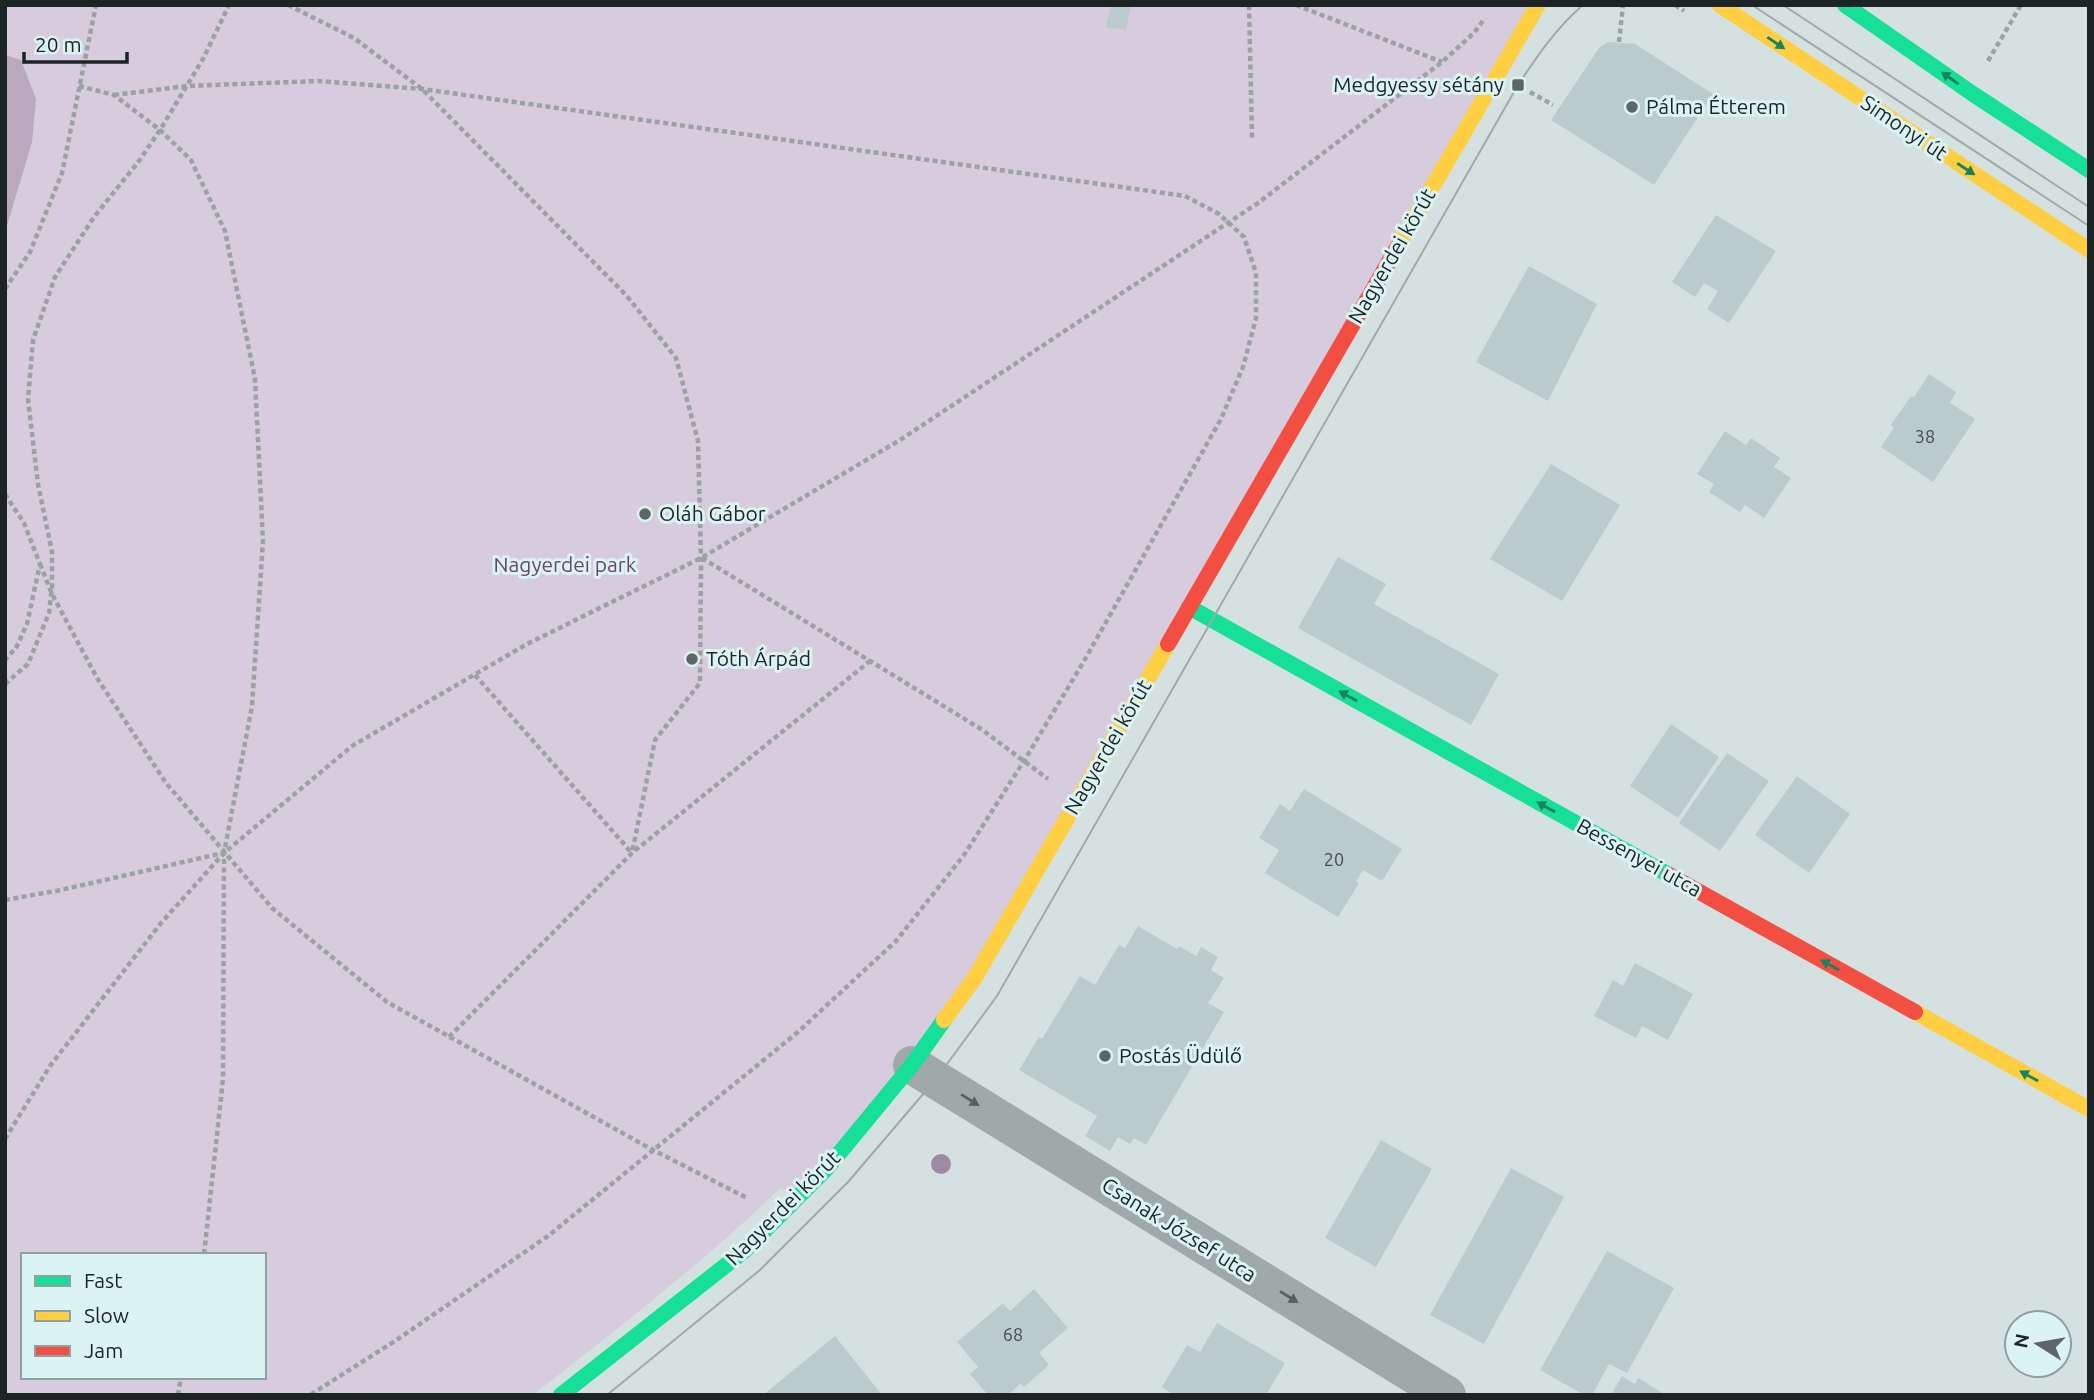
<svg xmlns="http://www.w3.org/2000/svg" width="2094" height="1400" font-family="Ubuntu,sans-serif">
<rect width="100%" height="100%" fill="#d5e1e1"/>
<!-- green -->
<path fill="#d7cbde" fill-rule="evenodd" d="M5,5H1538L974,979L804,1191L779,1189C703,1263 617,1329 533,1395H5ZM23,1255H264V1377H23Z"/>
<!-- water -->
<path fill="#baa8bf" d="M5,55L21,60L36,99L32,142L5,232Z"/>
<!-- building -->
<path fill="#bbcbcc" d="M1111,5H1131L1126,30L1106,27Z
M1608,42L1635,44L1713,94L1654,185L1551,120L1599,48Z
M1716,215L1776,251L1729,323L1707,309L1718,291L1704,283L1695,297L1672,282Z
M1529,266L1597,304L1548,401L1476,362Z
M1929,374L1956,392L1950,403L1975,419L1933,482L1881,447L1894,428L1891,425L1911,396L1914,397Z
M1725,431L1746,445L1751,438L1780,458L1774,467L1791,478L1764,518L1745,505L1740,512L1709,492L1714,484L1697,474Z
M1551,464L1620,505L1562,601L1490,559Z
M1338,557L1386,584L1374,604L1499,674L1471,725L1298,628Z
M1671,724L1719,757L1678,818L1630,786Z
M1727,753L1769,781L1720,851L1679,823Z
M1797,776L1850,814L1809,873L1755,835Z
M1304,789L1402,849L1382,881L1363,870L1356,881L1359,883L1338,917L1265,873L1279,850L1259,838L1280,804L1290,811Z
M1138,926L1177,949L1179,946L1196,956L1201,947L1218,957L1211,970L1224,978L1208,1003L1224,1012L1146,1145L1134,1138L1130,1144L1118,1137L1110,1151L1085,1136L1097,1116L1019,1070L1039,1037L1042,1039L1080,976L1095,985L1119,945L1125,948Z
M1635,963L1693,994L1668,1040L1642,1026L1636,1038L1594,1016L1613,980L1623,986Z
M1381,1140L1432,1169L1376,1267L1325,1238Z
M1511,1168L1564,1197L1484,1344L1430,1315Z
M1607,1251L1674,1288L1627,1373L1609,1364L1592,1395H1584L1540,1370Z
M1034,1289L1068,1328L1039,1353L1049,1365L1024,1387L1021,1383L1008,1395H988L970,1374L978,1367L957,1342L1003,1303L1010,1311Z
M1217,1323L1285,1363L1266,1395H1174L1162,1387L1187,1345L1200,1352Z
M835,1336L882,1395H763Z
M1622,1376L1635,1384L1638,1378L1666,1395H1611Z"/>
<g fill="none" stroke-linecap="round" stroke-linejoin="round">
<!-- path -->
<path stroke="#9aa2a2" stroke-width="4.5" stroke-dasharray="5 3.5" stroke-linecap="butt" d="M288,5L354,38L422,89L626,295L676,358L698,441L701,558L700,683L655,740L632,853
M1249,5L1252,138
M1296,5L1442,62
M1675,5L1684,11
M1619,42L1623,5
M1988,61L2021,5
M79,86L114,95L160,130L191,160L225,231L255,379L263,541L252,706L224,853L223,1079L204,1255
M1530,92L1553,105
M114,95L187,86L318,81L422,89L1185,196L1219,214L1244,237L1256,273V318L1243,367L1221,419L1084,661L1024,761L964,855L896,941L798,1032L548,1236L395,1341L310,1395
M5,289L30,252L62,173L96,5
M5,494L24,523L40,564L27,624L16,648L5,660
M702,558L981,729L1048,779
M40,564L52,594L97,678L166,783L272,908L387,1002L653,1150L747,1198
M475,675L631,852
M5,684L28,664L49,613L52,587V552L38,484L28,399L33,340L55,277L94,217L139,161L160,130L203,59L229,5
M5,900L61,890L223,853
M449,1037L632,853L870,661
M5,1139L50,1066L161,923L224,853L352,746L527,644L701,558L900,440L1258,203L1442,62L1474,33L1485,18
M178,1395L181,1377"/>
<!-- street -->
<path stroke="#9fa9a9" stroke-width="38" d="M912,1065L1447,1395"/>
<!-- fast -->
<path stroke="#16e098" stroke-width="16" d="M1845,5L1973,94L2089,170
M1189,607L1669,875
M561,1395L744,1251L828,1167L912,1065L944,1020"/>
<!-- slow -->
<path stroke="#ffcf43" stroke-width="16" d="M1720,5L2089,250
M1397,248L1538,5
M1915,1012L2089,1109
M944,1020L974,979L1168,644"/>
<!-- jam -->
<path stroke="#f24e42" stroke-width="16" d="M1168,644L1397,248
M1669,875L1915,1012"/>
<!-- tram -->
<path stroke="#9fa9aa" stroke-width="2" d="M1752,5L2089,226
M1783,5L2089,207
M607,1395L760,1270L848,1182L936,1079L997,996L1518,85C1538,55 1556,28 1583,5"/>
</g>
<!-- trees -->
<circle fill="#9c8ba4" cx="941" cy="1164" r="10"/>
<!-- one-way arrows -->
<defs><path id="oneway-solid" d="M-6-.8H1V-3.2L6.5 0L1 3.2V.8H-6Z" transform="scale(1.75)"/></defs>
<g fill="#19825e">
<use href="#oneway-solid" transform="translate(1776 43) rotate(34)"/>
<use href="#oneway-solid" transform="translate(1950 78) rotate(-145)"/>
<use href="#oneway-solid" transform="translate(1966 169) rotate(33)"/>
<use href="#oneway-solid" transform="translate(1348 696) rotate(-151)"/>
<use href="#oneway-solid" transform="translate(1546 807) rotate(-151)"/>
<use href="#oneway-solid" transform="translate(1830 965) rotate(-151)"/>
<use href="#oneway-solid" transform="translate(2029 1076) rotate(-151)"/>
</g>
<g fill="#576060">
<use href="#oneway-solid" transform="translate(970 1100) rotate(32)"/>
<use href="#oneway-solid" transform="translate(1289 1297) rotate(32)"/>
</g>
<!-- markers -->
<g fill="#5d6667" stroke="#dcf3f4" stroke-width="2.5">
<rect x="1511" y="78" width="14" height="14" rx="3.5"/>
<circle cx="1632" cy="107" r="7"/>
<circle cx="645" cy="514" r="7"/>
<circle cx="692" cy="659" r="7"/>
<circle cx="1105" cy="1056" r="7"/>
</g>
<g text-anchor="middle" stroke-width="6" stroke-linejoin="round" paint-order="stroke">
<!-- number labels -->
<g font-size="18" fill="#444e4f">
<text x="1925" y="443">38</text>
<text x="1334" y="866">20</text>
<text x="1013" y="1341">68</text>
</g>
<!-- poi labels -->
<g font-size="21" fill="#1c2425" stroke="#dcf3f4" text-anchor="start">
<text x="1504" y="92" text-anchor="end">Medgyessy sétány</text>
<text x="1646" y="114">Pálma Étterem</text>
<text x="659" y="521">Oláh Gábor</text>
<text x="706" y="666">Tóth Árpád</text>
<text x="1119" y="1063">Postás Üdülő</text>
</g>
<!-- street labels -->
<g font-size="21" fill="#1c2425" stroke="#dcf3f4">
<text transform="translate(1904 128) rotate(34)" y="7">Simonyi út</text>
<text transform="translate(1392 256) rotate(-60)" y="7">Nagyerdei körút</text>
<text transform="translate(1108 747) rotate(-60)" y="7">Nagyerdei körút</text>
<text transform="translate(1639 858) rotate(29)" y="7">Bessenyei utca</text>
<text transform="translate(783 1208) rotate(-45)" y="7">Nagyerdei körút</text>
<text transform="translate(1179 1230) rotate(32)" y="7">Csanak József utca</text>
</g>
<!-- park labels -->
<g font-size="21" fill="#6e4472" stroke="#dcf3f4">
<text x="565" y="572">Nagyerdei park</text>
</g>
</g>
<!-- border -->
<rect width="2094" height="1400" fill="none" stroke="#1c2425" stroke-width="14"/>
<!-- legend -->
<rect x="21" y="1253" width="245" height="126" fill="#dcf3f4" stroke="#8fa0a1" stroke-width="2"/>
<rect x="35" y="1276" width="35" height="10" fill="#16e098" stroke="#8fa0a1" stroke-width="2"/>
<text x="84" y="1288" font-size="21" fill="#1c2425">Fast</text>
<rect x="35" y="1311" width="35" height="10" fill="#ffcf43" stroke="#8fa0a1" stroke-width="2"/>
<text x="84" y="1323" font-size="21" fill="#1c2425">Slow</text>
<rect x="35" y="1346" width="35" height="10" fill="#f24e42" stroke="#8fa0a1" stroke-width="2"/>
<text x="84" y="1358" font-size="21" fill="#1c2425">Jam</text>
<!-- north arrow -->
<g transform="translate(2038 1344) rotate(281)"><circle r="33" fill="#dcf3f4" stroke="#8fa0a1" stroke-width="2"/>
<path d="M0-5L12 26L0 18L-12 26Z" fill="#5d6667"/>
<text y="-10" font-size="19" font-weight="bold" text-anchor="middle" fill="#1c2425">N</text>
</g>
<!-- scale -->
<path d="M24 52v10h103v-10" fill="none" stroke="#1c2425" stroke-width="3.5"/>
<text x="35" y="52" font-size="21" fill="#1c2425" stroke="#dcf3f4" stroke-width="5" paint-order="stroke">20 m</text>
</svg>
